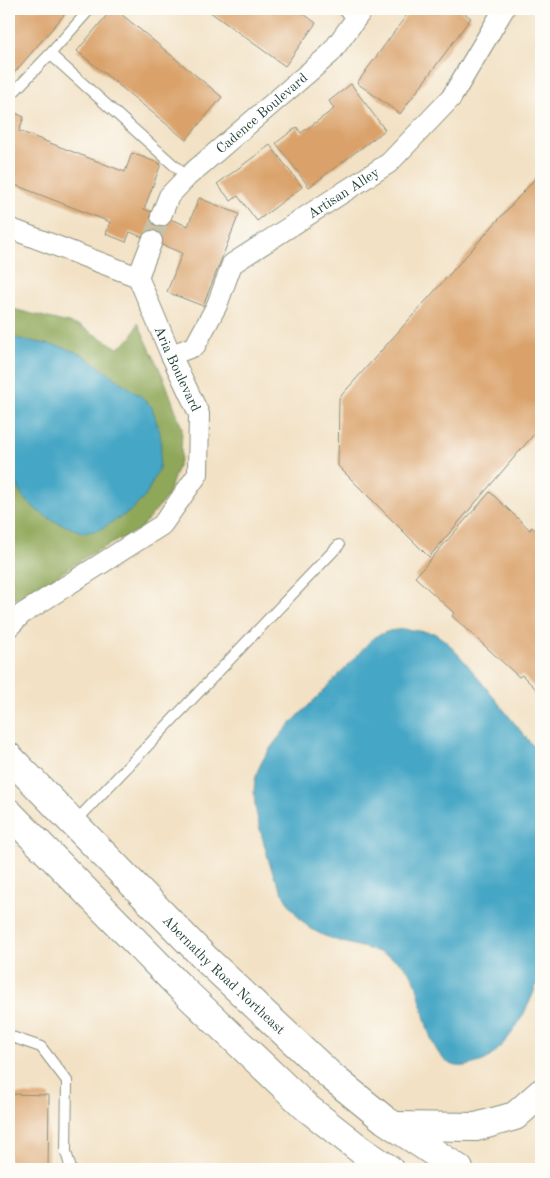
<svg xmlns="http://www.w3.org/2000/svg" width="550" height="1178" font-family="'Old Standard TT',serif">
<rect width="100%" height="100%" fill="#fdfcf7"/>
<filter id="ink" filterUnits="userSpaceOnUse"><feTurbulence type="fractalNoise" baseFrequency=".02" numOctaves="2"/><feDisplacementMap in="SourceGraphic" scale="10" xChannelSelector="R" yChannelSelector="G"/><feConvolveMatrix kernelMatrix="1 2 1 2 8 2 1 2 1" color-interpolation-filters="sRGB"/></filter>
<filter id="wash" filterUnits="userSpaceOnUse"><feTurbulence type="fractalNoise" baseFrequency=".0096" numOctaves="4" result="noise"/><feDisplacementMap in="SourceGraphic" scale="20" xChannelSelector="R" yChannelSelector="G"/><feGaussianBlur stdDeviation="1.12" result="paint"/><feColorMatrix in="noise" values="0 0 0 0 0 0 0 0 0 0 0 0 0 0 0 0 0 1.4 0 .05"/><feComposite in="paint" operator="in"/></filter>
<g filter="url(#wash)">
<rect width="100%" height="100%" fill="#f2e1c4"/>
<!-- forest -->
<path fill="#8fa759" stroke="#577246" d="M9,308L80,326L118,348L132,337L138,323L165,381L182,428L181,458L167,497L140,529L89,555L40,587L9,602Z"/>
<!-- water -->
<path fill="#45a6c5" stroke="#32727c" d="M9,337L63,347L83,355L143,398L152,407L160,433L161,450L159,468L145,497L129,512L99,530L84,533L56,522L39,512L22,496L14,476L9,469Z
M404,629L434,633L447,642L466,663L541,756V969C534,999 515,1036 491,1056C486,1061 477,1063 470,1065C428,1077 425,1006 415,981C412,974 404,965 398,961C373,945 339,946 313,930C294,919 274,880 268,858C262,835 251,804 255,781C260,749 303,712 325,689C342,672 358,654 374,637L389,631Z"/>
<g id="blocks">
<!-- building -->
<path fill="#daa26a" d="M9,9H69L9,79Z
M112,9H115L222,97L186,140L77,51Z
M206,9H297L316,23L285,66Z
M411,9H458L471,18L400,114L357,83Z
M351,84L385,130L309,187L276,143L297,127L301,133L334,109L329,101Z
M9,110L24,117L19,131L125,172L132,153L161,164L144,209L188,226L199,198L239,214L203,306L167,292L182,253L130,232L126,242L106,234L110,222L15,185L9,200Z
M270,145L302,187L257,221L238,196L231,201L217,184Z
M541,172V426L429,557L338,466L339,398Z
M490,492L530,530L532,527L541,535V694L522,675L519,677L452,616L454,613L415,577Z
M9,1094L49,1095L48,1169H9Z"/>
</g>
</g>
<g filter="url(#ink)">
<use href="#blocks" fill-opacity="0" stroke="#888f7c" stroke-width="1"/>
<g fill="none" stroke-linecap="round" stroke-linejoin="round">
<!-- minor-tunnel -->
<path stroke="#c8c0a7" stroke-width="20" stroke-dasharray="20 10" stroke-linecap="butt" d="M152,241L161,216"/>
<!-- service casing -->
<g stroke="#888f7c" stroke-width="12">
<path id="service" d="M90,9L50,54L187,177
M342,9L355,19
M10,96L50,54
M74,823L339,545
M9,1036L41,1047L67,1081L66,1152L71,1169"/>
</g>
<!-- minor casing -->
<g stroke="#888f7c" stroke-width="22">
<g id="minor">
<path id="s1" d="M161,216L169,196L187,177L330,54L363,9"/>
<path id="s2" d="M9,228L138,277L171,355L199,414L198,474L162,525L22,614L9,627"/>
<path d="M138,277L152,241"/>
<path id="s3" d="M171,355L195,346L217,305L232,264L389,163L451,98L504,9"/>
</g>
</g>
<!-- primary casing -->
<g stroke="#888f7c" stroke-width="30">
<g id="primary">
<path id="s4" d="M9,757L207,960L332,1077L385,1120L459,1169"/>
<path d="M9,813L180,987L306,1107L362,1151L389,1169"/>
<path d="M394,1126L476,1127L515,1116L541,1093"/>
</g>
</g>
<!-- service -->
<use href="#service" stroke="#fff" stroke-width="10"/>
<!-- minor -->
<use href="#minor" stroke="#fff" stroke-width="20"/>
<!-- primary -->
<use href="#primary" stroke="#fff" stroke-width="28"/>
</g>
</g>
<g text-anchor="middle" stroke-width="5" stroke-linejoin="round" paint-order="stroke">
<!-- street labels -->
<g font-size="14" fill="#1f3d34" stroke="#fdfcf7">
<text dy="5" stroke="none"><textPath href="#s1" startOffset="146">Cadence Boulevard</textPath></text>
<text dy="5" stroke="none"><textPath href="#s3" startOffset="248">Artisan Alley</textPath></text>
<text dy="5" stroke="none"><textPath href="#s2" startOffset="238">Aria Boulevard</textPath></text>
<text dy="5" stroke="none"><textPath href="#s4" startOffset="306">Abernathy Road Northeast</textPath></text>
</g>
</g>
<!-- margin -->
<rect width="550" height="1178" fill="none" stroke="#fdfcf7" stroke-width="30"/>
</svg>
